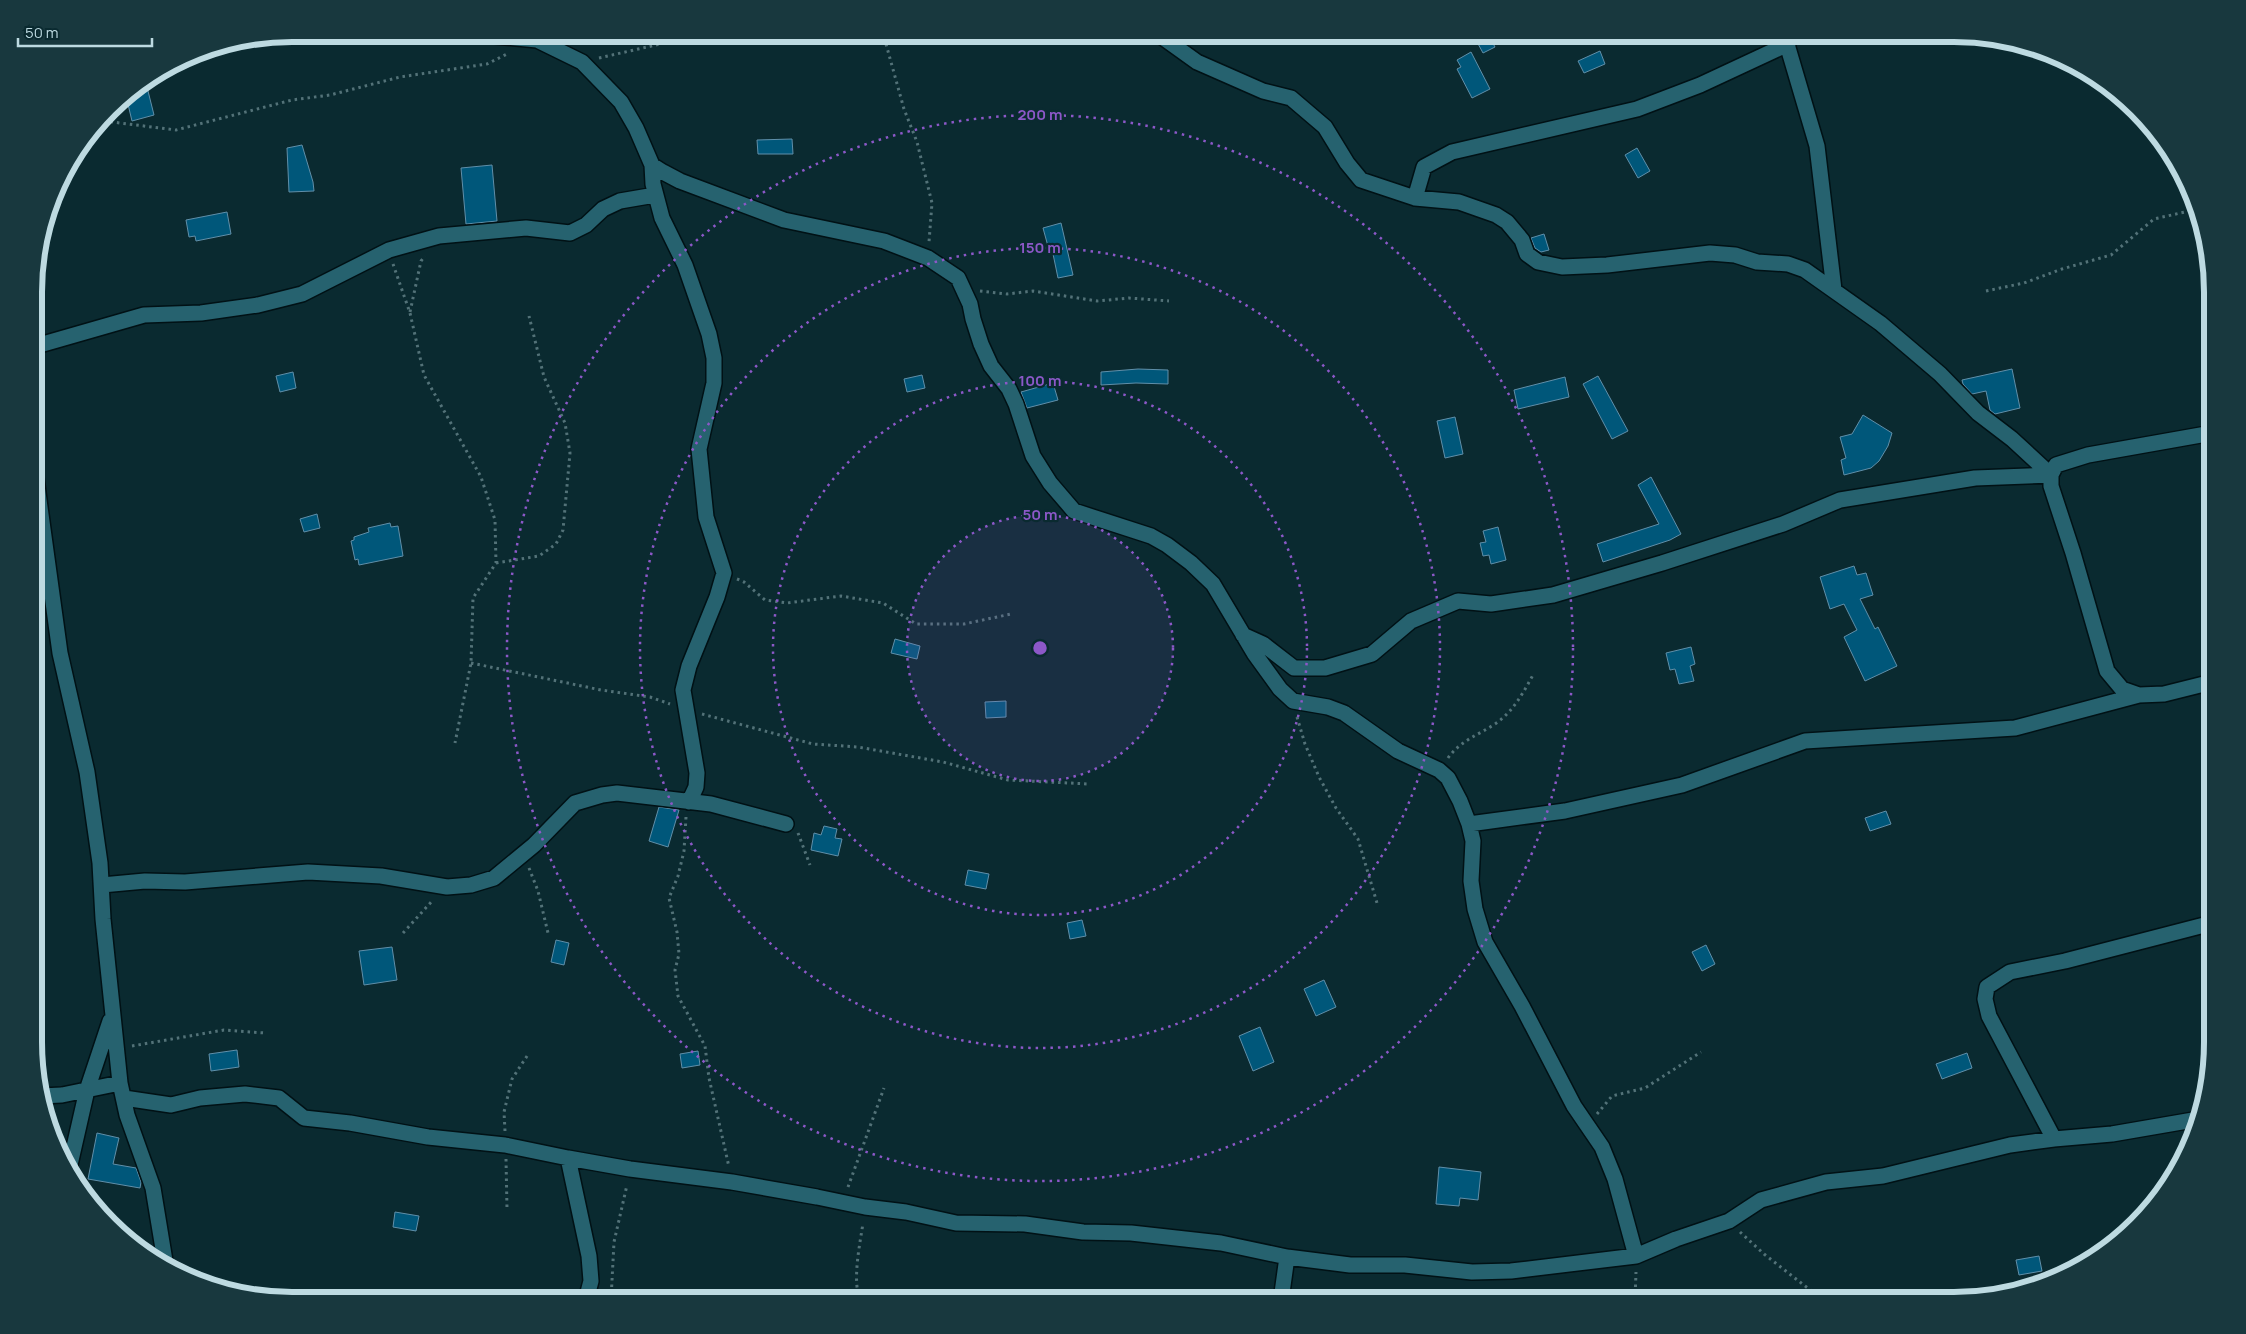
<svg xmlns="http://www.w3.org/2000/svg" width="2246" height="1334" font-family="Manrope,sans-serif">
<rect width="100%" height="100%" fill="#0a2a30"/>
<!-- building -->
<path fill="#00577a" stroke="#608fa9" d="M1488,34L1495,47L1483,53L1476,40Z
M1600,51L1605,64L1584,73L1578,61Z
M1471,52L1490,89L1472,98L1457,69L1461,67L1457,60Z
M146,83L154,115L132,121L126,96Z
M792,139L793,154H758L757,140Z
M302,145L313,182L314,191L289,192L287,148Z
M1637,148L1650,171L1638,178L1625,155Z
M492,165L497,221L466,224L461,168Z
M227,212L231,234L196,241L195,236L189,237L186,220Z
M1061,223L1073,275L1058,278L1052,249L1049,250L1043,228Z
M1544,234L1549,250L1541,252L1535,248L1531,238Z
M1138,369L1168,370V384L1136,383L1101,385V372Z
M2012,369L2020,408L1995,414L1990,410L1986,391L1972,394L1963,384L1962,380Z
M293,372L296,388L280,392L276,376Z
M922,375L925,388L907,392L904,379Z
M1598,376L1628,431L1612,439L1583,384Z
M1565,377L1569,397L1518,409L1514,390Z
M1053,383L1058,400L1027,408L1021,392Z
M1863,415L1892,433L1888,446L1879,461L1871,468L1844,475L1841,460L1846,458L1840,437L1852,434Z
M1455,417L1463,454L1445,458L1437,421Z
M1651,477L1681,534L1670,540L1603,562L1597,544L1659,524L1638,485Z
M317,514L320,528L304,532L300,519Z
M390,523L391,527L398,526L403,556L359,565L358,559L355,560L351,541L354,540V537L369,532L368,528Z
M1498,527L1506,560L1491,564L1489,555L1483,556L1480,543L1486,542L1483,531Z
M1854,566L1857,575L1866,573L1873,595L1860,599L1875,629L1878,627L1897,666L1865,681L1844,637L1857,630L1844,604L1830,609L1820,577Z
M895,639L920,646L917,659L891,653Z
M1691,647L1695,664L1690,666L1694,681L1679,684L1675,669L1670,670L1666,653Z
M1006,701V717L986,718L985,702Z
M659,807L679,810L668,847L649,841Z
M1886,811L1891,824L1870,831L1865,818Z
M824,826L837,829L835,838L842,839L838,856L811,850L814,833L821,835Z
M968,870L989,874L986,889L965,885Z
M1082,920L1086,936L1070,939L1067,923Z
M556,940L569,943L564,965L551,962Z
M1706,945L1715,964L1702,971L1692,952Z
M392,947L397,980L364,985L359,951Z
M1324,980L1336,1007L1316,1016L1304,989Z
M1260,1027L1274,1062L1253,1071L1239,1036Z
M237,1050L239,1067L211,1071L209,1054Z
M698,1051L700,1065L682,1068L680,1054Z
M1967,1053L1972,1068L1942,1079L1936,1064Z
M97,1133L119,1138L113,1164L136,1168L141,1182L140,1188L88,1179Z
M1439,1167L1481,1172L1478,1200L1460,1198L1459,1206L1436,1204Z
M395,1212L419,1216L416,1231L393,1227Z
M2039,1256L2042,1271L2019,1275L2016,1260Z"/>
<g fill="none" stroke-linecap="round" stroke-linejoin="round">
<!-- street casing -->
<g stroke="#011115" stroke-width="18">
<path id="street" d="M488,34L495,36L537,40L582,62L621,102L636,128L652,165L663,172L680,181L784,220L884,241L928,258L958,278L970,304L973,319L981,344L991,366L1009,389L1016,404L1033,456L1050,483L1074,511L1151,536L1167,545L1191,563L1213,584L1254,653L1280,689L1293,701L1328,707L1344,713L1398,751L1439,770L1448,778L1460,801L1469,824L1473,841L1471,881L1475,909L1485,942L1522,1006L1574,1106L1602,1147L1615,1179L1636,1256
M1158,34L1197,62L1263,91L1291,98L1325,127L1347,163L1361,180L1415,198L1459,202L1496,215L1507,222L1522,240L1527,254L1538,262L1562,267L1607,265L1710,253L1735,255L1757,262L1788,264L1805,270L1880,323L1940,374L1978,413L2012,439L2051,475
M1784,34L1817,146L1834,290
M652,165L653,184L662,218L685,265L709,334L714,358V383L699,449L706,517L724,573L717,597L689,666L683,690L697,773L696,787L689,802
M1415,198L1424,167L1452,152L1637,109L1700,85L1788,44
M36,346L144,315L201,313L258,305L302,294L389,250L439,236L526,228L570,233L586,225L603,209L620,201L655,195
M2212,433L2088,455L2056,465L2051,475V486L2073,553L2107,671L2122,689L2139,695L2164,694L2212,682
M36,478L60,653L87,772L100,863L103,919L120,1083L127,1115L153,1188L166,1267
M1243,635L1263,644L1294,668H1325L1372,654L1411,621L1458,601L1491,604L1553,595L1662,563L1783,524L1840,500L1975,478L2051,475
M1469,824L1565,811L1682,785L1805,741L2015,728L2139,695
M102,885L145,881L185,882L308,872L381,876L447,887L471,885L494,878L534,845L575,803L602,795L617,793L711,804L786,824
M41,1096L62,1095L120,1083
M124,1098L171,1105L200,1098L245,1094L279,1098L304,1118L350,1123L428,1137L505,1145L568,1158L589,1256L591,1281L586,1300
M2054,1139L1989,1016L1985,999L1987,987L2010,972L2065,961L2212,923
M568,1158L630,1169L732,1182L817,1197L865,1207L906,1212L956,1223L1025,1224L1083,1232L1131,1233L1221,1243L1287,1257L1350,1265H1405L1472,1272L1511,1271L1636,1256L1676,1239L1729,1221L1761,1200L1826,1182L1883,1176L2010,1145L2054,1139L2112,1134L2199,1119
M69,1169L87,1090L110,1021
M1281,1300L1287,1257"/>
</g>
<!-- path -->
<path stroke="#537278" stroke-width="3" stroke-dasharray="2.5 4" stroke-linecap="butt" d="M1878,34L1880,43
M886,44L904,109L917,142L932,203L929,242
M599,58L704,34
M104,121L176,130L292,100L330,95L400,77L487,64L507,54
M393,264L410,313L424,375L481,477L495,520L496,563L473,598L471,663L455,743
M980,291L1007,294L1033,291L1097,301L1129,298L1169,301
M1986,291L2024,283L2062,269L2111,255L2154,219L2198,209
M410,312L421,261L425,256
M496,563L539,556L556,544L563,530L570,453L565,423L544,377L529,316
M737,579L744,582L765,600L787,603L841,596L883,603L916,624H964L1011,614
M471,663L601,690L650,697L670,704
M702,714L813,744L858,747L943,762L1008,780L1089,784
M1297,717L1305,744L1319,777L1336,808L1358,839L1377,903
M1448,758C1460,741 1478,735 1495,724C1513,712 1523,693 1533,675
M686,817L684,851L678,876L669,898L677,932L679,954L675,970L678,996L705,1046L709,1078L729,1167
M798,833L810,865
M529,868L538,891L548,933
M403,933L433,900
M132,1046L224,1030L265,1033
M1597,1114L1612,1096L1645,1088L1701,1052
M505,1131L504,1112L512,1079L529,1053
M506,1159L507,1209
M848,1187L884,1088
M1740,1232L1764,1254L1823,1300
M611,1300L614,1242L627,1185
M860,1300C852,1280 860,1244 863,1223
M1635,1300L1636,1272"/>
<!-- street -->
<use href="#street" stroke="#26626f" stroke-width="15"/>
</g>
<!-- distance rings -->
<circle cx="1040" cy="648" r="133" fill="#8c58c8" fill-opacity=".12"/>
<g fill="none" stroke="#8c58c8" stroke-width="2.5" stroke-dasharray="2.5 5">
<circle cx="1040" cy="648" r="133"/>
<circle cx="1040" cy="648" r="267"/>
<circle cx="1040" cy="648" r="400"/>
<circle cx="1040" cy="648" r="533"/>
</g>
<!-- crop -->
<path d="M0 0H2246V1334H0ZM292 42H1954A250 250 0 0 1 2204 292V1042A250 250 0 0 1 1954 1292H292A250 250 0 0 1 42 1042V292A250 250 0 0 1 292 42Z" fill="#18383e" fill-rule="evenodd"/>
<path fill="none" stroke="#bddae1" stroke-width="6" d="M292 42H1954A250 250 0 0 1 2204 292V1042A250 250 0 0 1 1954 1292H292A250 250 0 0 1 42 1042V292A250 250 0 0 1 292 42Z"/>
<circle cx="1040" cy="648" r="8" fill="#8c58c8" stroke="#0a2a30" stroke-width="2.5"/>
<g font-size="15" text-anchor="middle" font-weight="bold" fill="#8c58c8" stroke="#0a2a30" stroke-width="4.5" stroke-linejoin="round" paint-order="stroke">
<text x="1040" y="120">200 m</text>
<text x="1040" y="253">150 m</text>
<text x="1040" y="386">100 m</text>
<text x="1040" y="520">50 m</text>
</g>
<!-- scale -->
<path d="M18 38v8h134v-8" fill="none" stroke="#bddae1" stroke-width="2.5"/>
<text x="25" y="38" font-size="15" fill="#bddae1" stroke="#0a2a30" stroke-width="4" paint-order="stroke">50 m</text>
</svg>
